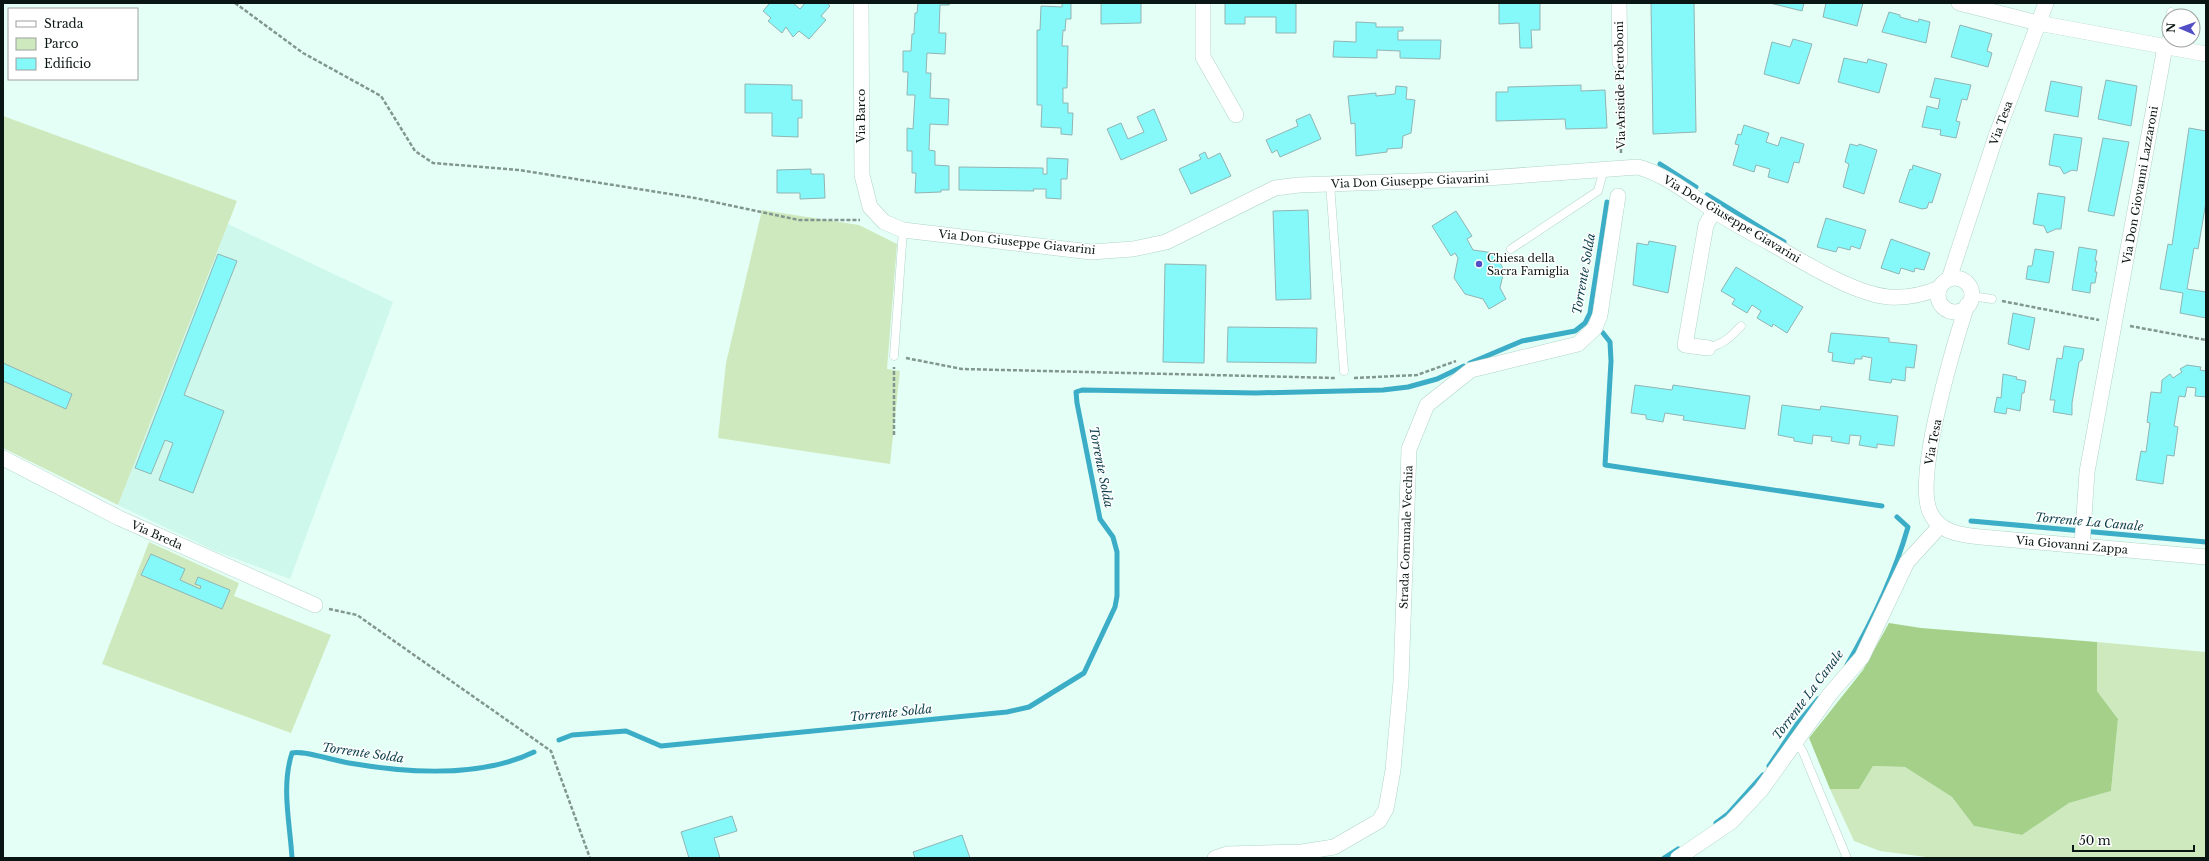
<svg xmlns="http://www.w3.org/2000/svg" width="2209" height="861" font-family="'Libre Baskerville',serif">
<rect width="100%" height="100%" fill="#e4fff6"/>
<!-- built -->
<path fill="#cdf8eb" d="M228,224L393,302L290,579L213,550L118,505Z"/>
<!-- green -->
<path fill="#cfe9be" d="M3,116L237,201L118,505L3,448Z
M762,210L859,225L897,244L887,369L900,371L890,464L718,438L726,363Z
M149,542L239,583L234,596L331,635L291,733L102,664Z
M2097,642L2206,652V858H1934L1880,851L1854,841L1830,789H1859L1873,766L1905,767L1952,797L1974,826L2022,835L2069,803L2111,791L2118,719L2097,691Z"/>
<!-- forest -->
<path fill="#a5d089" d="M1889,623L1921,628L2097,642V691L2118,719L2111,791L2069,803L2022,835L1974,826L1952,797L1905,767L1873,766L1859,789H1830L1809,738L1863,670Z"/>
<g fill="none" stroke-linecap="round" stroke-linejoin="round">
<!-- stream -->
<path stroke="#3cadc7" stroke-width="5" d="M1660,164L1696,187
M1707,195L1784,242
M1603,333L1610,342L1611,361L1605,465L1882,506
M1470,363L1522,341L1575,331L1585,323L1590,313L1607,202
M1971,521L2206,542
M1847,665C1872,622 1894,576 1908,527L1897,517
M559,740L572,735L626,731L661,746L1007,712L1029,707L1084,673L1115,607L1117,596V552L1113,537L1100,519L1077,403L1076,392L1082,390L1256,393L1383,390L1408,387L1437,379L1464,366
M1769,766L1798,723L1818,699
M1716,823L1728,814L1763,775
M292,858C290,823 281,787 292,753C303,750 335,761 349,763C407,773 480,778 534,752
M1664,858L1678,849"/>
</g>
<!-- building -->
<path fill="#85f9f9" stroke="#91b4b4" d="M770,3H793L800,9L805,3H827L830,6L821,16L826,20L809,39L799,31L793,37L786,27L782,33L768,21L771,18L763,11Z
M918,3H950L949,5H940L939,33H946L945,54L927,53L926,73H931L930,98L949,99L948,125L930,124L929,150L935,151V165L949,166V190H941V192L915,193L916,173H912V151H907V128L913,129L915,95H907L908,72H903V51H911L912,34H914L915,13H917Z
M1062,3H1071V19H1066L1065,31L1063,30L1062,46H1068L1067,88H1063V103H1068V113H1073L1072,135L1061,134V128L1041,127L1042,105H1037V30H1040L1041,6L1062,7Z
M1101,3H1141V23L1101,24Z
M1225,3H1296V33H1276V17H1245V24H1225Z
M1499,3H1540V30H1531L1532,48H1520L1519,23L1499,24Z
M1651,3H1694L1696,132L1653,134Z
M1770,3H1804L1802,11Z
M1826,3H1863L1857,26L1823,17Z
M1889,12L1900,15V17L1918,22L1919,19L1930,22L1926,43L1882,32Z
M1356,22L1376,23V27H1403V31H1398V40H1441L1440,59L1400,58V51L1377,50V58L1333,57L1334,41L1356,42Z
M1960,25L1992,34L1987,51L1992,53L1988,67L1951,57Z
M1793,39L1812,44L1799,84L1764,74L1772,42L1790,47Z
M1844,58L1867,63L1868,59L1887,64L1879,93L1838,82Z
M1935,78L1971,85L1967,100L1962,99L1956,121L1960,122L1956,138L1940,135L1941,130L1922,127L1927,106L1938,109L1940,99L1930,97Z
M2106,80L2137,86L2131,126L2098,119Z
M2051,81L2082,87L2078,117L2045,111Z
M745,84L792,85V100H802V118H798V137L772,136V113H745Z
M1581,85V91L1605,90L1607,128L1566,129L1565,119L1496,121V92H1508V87Z
M1396,86L1407,87L1406,99L1415,100L1411,133L1403,136L1402,148L1387,149V152L1356,156L1355,123L1351,124L1348,96L1376,93V96L1395,94Z
M1154,109L1167,140L1121,160L1107,129L1121,123L1128,139L1144,132L1137,117Z
M1310,114L1321,139L1280,157L1277,150L1272,153L1266,140L1298,126L1296,120Z
M1744,125L1769,133L1766,142L1778,146L1781,137L1804,144L1799,163L1794,162L1788,183L1768,177L1770,169L1756,165L1754,172L1733,165L1739,145L1735,144L1738,134L1741,135Z
M2189,128L2206,131V202L2198,249L2194,248L2187,289L2206,292V318L2180,313L2183,293L2160,289L2168,244L2172,245Z
M2054,134L2082,138L2077,171L2072,170L2064,174L2060,167L2049,165Z
M2103,138L2129,142L2114,216L2088,211Z
M1850,144L1858,146L1859,144L1877,150L1864,194L1843,187L1849,164L1845,162Z
M1205,152L1208,159L1220,153L1231,176L1191,194L1179,169L1201,159L1199,155Z
M1047,158L1068,159L1067,179H1061V199L1046,198V189H1033L1034,191L959,190V167L1043,168V174H1047Z
M1913,165L1941,174L1932,203L1929,202L1927,208L1922,209L1899,202L1910,169L1912,170Z
M811,169V174H824L825,198L800,199V193H777V170Z
M2038,193L2065,197L2061,229H2056L2047,233L2044,226L2033,224Z
M1308,210L1311,299L1276,300L1273,211Z
M1456,211L1472,236L1467,239L1473,250L1494,253L1504,270L1500,288L1506,299L1489,309L1483,299L1465,294L1454,278L1458,258L1455,253L1451,256L1432,226Z
M1826,218L1866,230L1860,249L1851,246L1850,250L1838,247L1836,252L1817,247Z
M1891,239L1930,253L1924,270L1915,268L1914,272L1901,268L1899,274L1881,268Z
M1649,241L1676,246L1668,293L1633,285L1637,243L1648,245Z
M2079,247L2097,250L2095,261H2097L2095,272H2097L2095,283H2091L2090,293L2072,290Z
M2035,249L2054,252L2049,283L2026,279L2028,266H2032Z
M218,254L237,261L184,395L224,411L193,493L159,480L173,443L165,440L151,474L135,468Z
M1165,264L1206,265L1204,363L1163,362Z
M1736,267L1803,307L1787,333L1773,324L1772,327L1757,318L1761,311L1752,305L1747,313L1732,304L1735,299L1721,291Z
M2013,313L2035,318L2029,350L2008,344Z
M1228,327L1317,328L1316,363L1227,362Z
M1831,333L1889,338V342L1917,345L1914,368L1906,367L1905,381L1892,379L1891,383L1869,380L1872,358L1862,356V359H1855L1854,364L1832,361L1833,353L1828,352Z
M2064,346L2084,349L2082,360L2079,362L2072,403V415L2053,412L2055,400H2050L2057,358L2062,359Z
M3,363L72,394L66,409L3,381Z
M2187,365L2201,367L2200,370L2206,371V397L2195,396L2196,388L2187,387L2185,397L2179,396L2174,426L2178,427L2174,456L2167,455L2163,484L2136,480L2141,451L2146,452L2150,423L2147,422L2151,392L2161,393L2162,380L2170,374L2173,378L2182,372L2180,369Z
M2003,374L2017,377L2016,379L2026,381L2024,393H2022L2020,411L2007,408L2006,414L1994,412L1997,397L2001,398Z
M1635,385L1672,390L1673,385L1750,396L1745,429L1683,420L1684,416L1665,413L1663,422L1646,419V415L1631,413Z
M1782,405L1820,410L1821,406L1898,416L1894,446L1877,444V448L1859,445L1861,436L1850,435L1849,444L1831,441L1832,437L1813,435L1812,444L1794,441V438L1778,435Z
M151,554L185,569L180,580L200,589L201,586L195,584L198,577L230,590L222,609L141,575Z
M732,816L737,831L714,838L720,858H689L681,832Z
M962,835L970,858H915L913,852Z"/>
<g fill="none" stroke-linecap="round" stroke-linejoin="round">
<!-- service casing -->
<g stroke="#b2d4ca" stroke-width="9">
<path id="service" d="M2170,16L2171,12
M2165,47L2169,22
M1330,184L1344,371
M1511,249L1598,191L1604,169
M1971,296L1992,299
M1708,348C1723,344 1731,337 1741,326
M894,356L903,230
M1796,741L1803,752L1847,858"/>
</g>
<!-- minor casing -->
<g stroke="#b2d4ca" stroke-width="16">
<path id="minor" d="M861,3L862,175L870,207L884,222L903,230L1091,252L1133,249L1166,242L1275,188L1299,185L1473,179L1638,167C1667,175 1690,195 1715,211C1732,223 1752,233 1770,243C1802,261 1853,294 1889,297C1907,298 1923,295 1939,288
M1203,3V57L1236,115
M1619,3L1620,62
M1959,3L2038,23L2206,54
M1938 295a17 17 0 1 1 34 0a17 17 0 1 1-34 0Z
M1949,279L1995,139L2046,3
M1967,305C1954,345 1914,477 1930,512C1939,533 1962,535 1981,537L2206,557
M1708,348L1685,345L1706,225L1714,211
M3,458L119,518L315,605
M2082,546L2087,472L2165,47
M1215,858L1227,854L1302,852L1334,847L1379,821L1386,809L1393,770L1401,681L1409,449L1427,405L1471,370L1578,344L1595,328L1600,315L1618,196
M1678,858L1731,822L1761,790L1830,694L1862,657L1907,562L1940,526"/>
</g>
<!-- path -->
<path stroke="#829690" stroke-width="2.5" stroke-dasharray="4 2" stroke-linecap="butt" d="M235,3L303,53L381,96L415,151L433,163L519,170L695,198L799,220H860
M1620,77L1621,154
M2002,301L2099,320
M2130,326L2206,340
M906,358L962,369L1336,378
M1354,378L1417,375L1456,361
M894,435V367
M329,609L357,615L551,751L590,858"/>
<!-- service -->
<use href="#service" stroke="#fff" stroke-width="8"/>
<!-- minor -->
<use href="#minor" stroke="#fff" stroke-width="15"/>
</g>
<!-- markers -->
<circle fill="#524ec5" stroke="#fff" stroke-width="1.5" cx="1479" cy="264" r="4"/>
<g text-anchor="middle" stroke-width="3" stroke-linejoin="round" paint-order="stroke">
<!-- street labels -->
<g font-size="11" fill="#0a1613" stroke="#fff">
<text transform="translate(1620 85) rotate(-91)" y="4">Via Aristide Pietroboni</text>
<text transform="translate(861 116) rotate(-90)" y="4">Via Barco</text>
<text transform="translate(2001 123) rotate(-70)" y="4">Via Tesa</text>
<text transform="translate(1410 181) rotate(-2)" y="4">Via Don Giuseppe Giavarini</text>
<text transform="translate(2140 185) rotate(-80)" y="4">Via Don Giovanni Lazzaroni</text>
<text transform="translate(1732 219) rotate(31)" y="4">Via Don Giuseppe Giavarini</text>
<text transform="translate(1017 242) rotate(6)" y="4">Via Don Giuseppe Giavarini</text>
<text transform="translate(1933 442) rotate(-79)" y="4">Via Tesa</text>
<text transform="translate(157 535) rotate(24)" y="4">Via Breda</text>
<text transform="translate(1406 537) rotate(-88)" y="4">Strada Comunale Vecchia</text>
<text transform="translate(2072 545) rotate(5)" y="4">Via Giovanni Zappa</text>
</g>
<!-- poi labels -->
<g font-size="11" fill="#0a1613" stroke="#fff" text-anchor="start">
<text x="1487" y="262">Chiesa della<tspan x="1487" dy="13">Sacra Famiglia</tspan></text>
</g>
<!-- water labels -->
<g font-size="12" font-style="italic" fill="#0a3d49" stroke="#fff">
<text transform="translate(1584 274) rotate(-80)" y="4">Torrente Solda</text>
<text transform="translate(1101 467) rotate(79)" y="4">Torrente Solda</text>
<text transform="translate(2089 522) rotate(5)" y="4">Torrente La Canale</text>
<text transform="translate(1808 695) rotate(-53)" y="4">Torrente La Canale</text>
<text transform="translate(891 713) rotate(-6)" y="4">Torrente Solda</text>
<text transform="translate(363 753) rotate(8)" y="4">Torrente Solda</text>
</g>
</g>
<!-- border -->
<rect width="2209" height="861" fill="none" stroke="#0a1613" stroke-width="8"/>
<!-- legend -->
<rect x="8" y="8" width="130" height="72" fill="#ffffff" stroke="#9da2a1"/>
<rect x="16" y="21" width="20" height="6" fill="#ffffff" stroke="#9da2a1"/>
<text x="44" y="28" font-size="12" fill="#0a1613">Strada</text>
<rect x="16" y="38" width="20" height="12" fill="#cfe9be" stroke="#9da2a1"/>
<text x="44" y="48" font-size="12" fill="#0a1613">Parco</text>
<rect x="16" y="58" width="20" height="12" fill="#85f9f9" stroke="#9da2a1"/>
<text x="44" y="68" font-size="12" fill="#0a1613">Edificio</text>
<!-- north arrow -->
<g transform="translate(2181 28) rotate(272)"><circle r="19" fill="#ffffff" stroke="#9da2a1"/>
<path d="M0-3L7 15L0 10L-7 15Z" fill="#524ec5"/>
<text y="-6" font-size="11" font-weight="bold" text-anchor="middle" fill="#0a1613">N</text>
</g>
<!-- scale -->
<path d="M2073 845v6h121v-6" fill="none" stroke="#0a1613" stroke-width="2"/>
<text x="2079" y="845" font-size="12" fill="#0a1613" stroke="#ffffff" stroke-width="3" paint-order="stroke">50 m</text>
</svg>
